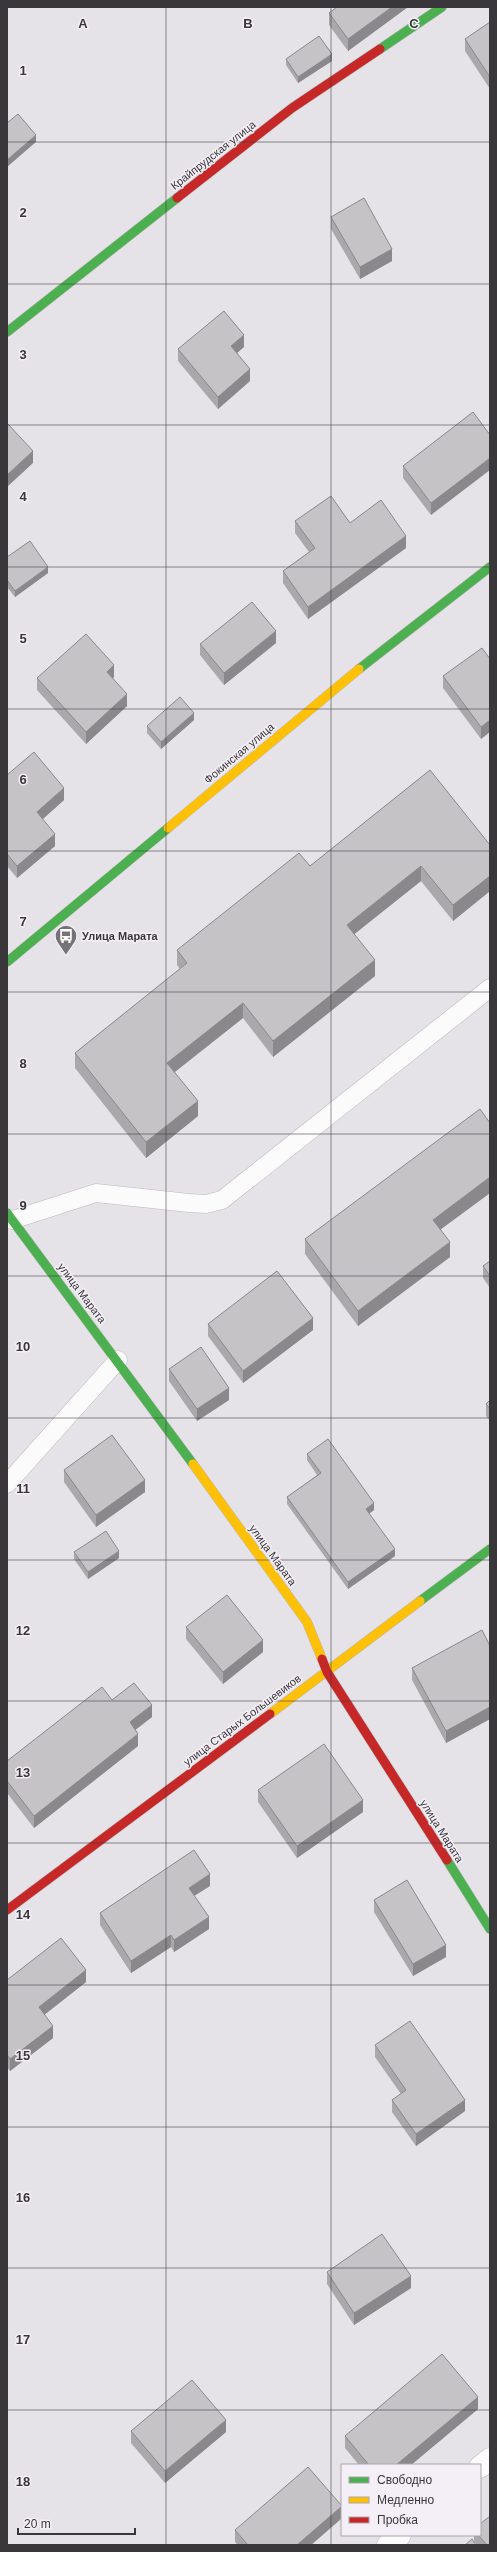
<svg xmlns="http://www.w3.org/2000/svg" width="497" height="2552" font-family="Arial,sans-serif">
<rect width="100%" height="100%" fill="#e6e3e8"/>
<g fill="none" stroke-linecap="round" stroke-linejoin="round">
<!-- lane casing -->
<g stroke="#bbb8bc" stroke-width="19">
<path id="lane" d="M12,1220L96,1193L189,1203L206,1204L222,1200L490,988
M7,1484L118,1360"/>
</g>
<!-- street casing -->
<g stroke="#bbb8bc" stroke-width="23">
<path id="street" d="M480,2467L490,2459
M388,2545L400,2535"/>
</g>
<!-- fast casing -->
<g stroke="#bbb8bc" stroke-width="10">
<path id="fast" d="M380,49L442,7
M7,332L177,198
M359,669L490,567
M7,962L168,828
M7,1213L193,1464
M420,1601L490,1549
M447,1860L490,1929"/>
</g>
<!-- slow casing -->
<g stroke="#bbb8bc" stroke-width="10">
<path id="slow" d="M168,828L359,669
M193,1464L307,1622L322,1659
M270,1714L420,1601"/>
</g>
<!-- jam casing -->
<g stroke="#bbb8bc" stroke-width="10">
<path id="jam" d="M177,198L292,108L380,49
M322,1659L327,1672L447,1860
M7,1910L270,1714"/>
</g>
<!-- lane -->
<use href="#lane" stroke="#fbfbfc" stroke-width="18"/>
<!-- street -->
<use href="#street" stroke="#fbfbfc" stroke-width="22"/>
<!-- fast -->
<use href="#fast" stroke="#4caf50" stroke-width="9"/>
<!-- slow -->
<use href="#slow" stroke="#ffc107" stroke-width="9"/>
<!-- jam -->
<use href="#jam" stroke="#c62828" stroke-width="9"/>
</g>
<!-- wall -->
<path fill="#aaa8ab" d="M408,7L348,51L329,25V13Z
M490,22V89L465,51V39Z
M286,59L332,61L298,83L286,65Z
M331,217L392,261L360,279L331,229Z
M244,347L237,353L250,381L218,409L178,361V349Z
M490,435L431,515L403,478V466Z
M295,521L350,523L406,548L308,619L283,583V571L309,552L295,533Z
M7,557L48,573L15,597L7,587Z
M276,643L224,685L200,655V644Z
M482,648L481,739L443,688V676Z
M114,677L113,678L127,706L86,744L37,690V678Z
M194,720L161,749L147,733V726Z
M7,775L64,800L43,819L55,846L17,878L7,866Z
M490,845V891L453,921L421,881L354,934L375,976L273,1057L243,1018L175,1072L198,1116L146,1158L75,1068V1053L180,969L177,965V950L310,866Z
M490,1193L441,1229L450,1257L358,1326L305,1254V1239Z
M490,1261V1288L483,1278V1266Z
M208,1324L313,1330L243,1383L208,1336Z
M169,1369L229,1400L197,1421L169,1381Z
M490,1400V1421L486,1416V1404Z
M307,1454L374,1510L369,1513L395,1556L348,1589L287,1504V1497L317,1475L307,1460Z
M64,1470L145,1492L96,1527L64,1482Z
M74,1552L119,1558L88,1579L74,1559Z
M186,1627L263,1652L223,1684L186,1639Z
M490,1646V1719L446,1743L412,1680V1668Z
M112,1700L152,1717L135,1730L138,1746L34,1828L7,1793V1761Z
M258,1790L363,1812L297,1858L258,1802Z
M210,1886L194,1896L209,1929L174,1952L171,1947L131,1973L100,1925V1913Z
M374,1900L446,1957L413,1976L374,1912Z
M7,1980L86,1982L44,2015L53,2038L10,2071L7,2067Z
M375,2045L465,2111L416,2146L392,2112V2100L401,2094L375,2057Z
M327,2272L411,2288L354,2325L327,2284Z
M478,2409L411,2465H359L345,2448V2436Z
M131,2431L226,2432L165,2483L131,2443Z
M342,2518L311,2545H238L235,2542V2530Z
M474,2535H480L490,2545H477L474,2541Z"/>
<!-- shaded-wall -->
<path fill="#8b888b" d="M392,7H408L348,51V39Z
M332,54V61L298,83V77Z
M36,135V142L7,167V160Z
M392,249V261L360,279V267Z
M244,335V347L231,358V346Z
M250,369V381L218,409V397Z
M33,451V463L7,487V475Z
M490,458V470L431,515V503Z
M406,536V548L308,619V607Z
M48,567V573L15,597V591Z
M276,631V643L224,685V673Z
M114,665V677L107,684V672Z
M127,694V706L86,744V732Z
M194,713V720L161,749V742Z
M490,720V732L481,739V727Z
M64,788V800L37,824V812Z
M55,834V846L17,878V866Z
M421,866V881L347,940V925Z
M490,876V891L453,921V905Z
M375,960V976L273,1057V1041Z
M243,1003V1018L167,1078V1063Z
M198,1101V1116L146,1158V1142Z
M490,1177V1193L433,1235V1220Z
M450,1242V1257L358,1326V1311Z
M313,1318V1330L243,1383V1371Z
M229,1388V1400L197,1421V1409Z
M145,1480V1492L96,1527V1515Z
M374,1503V1510L366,1516V1509Z
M395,1549V1556L348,1589V1582Z
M119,1551V1558L88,1579V1572Z
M263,1640V1652L223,1684V1672Z
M152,1705V1717L130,1734V1722Z
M490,1707V1719L446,1743V1731Z
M138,1734V1746L34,1828V1816Z
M363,1800V1812L297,1858V1846Z
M7,1831H8V1843H7Z
M210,1874V1886L189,1899V1888Z
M209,1917V1929L174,1952V1940Z
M171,1935V1947L131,1973V1961Z
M446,1945V1957L413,1976V1964Z
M86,1970V1982L39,2019V2007Z
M53,2026V2038L10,2071V2059Z
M465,2100V2111L416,2146V2134Z
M411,2276V2288L354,2325V2313Z
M478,2397V2409L411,2465H396Z
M226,2420V2432L165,2483V2471Z
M342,2506V2518L311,2545H297Z"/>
<!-- building -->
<path fill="#c6c3c7" stroke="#8b888b" d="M337,7H392L348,39L329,13Z
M490,22V77L465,39Z
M319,36L332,54L298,77L286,59Z
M18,114L36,135L7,160V123Z
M364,198L392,249L360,267L331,217Z
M224,311L244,335L231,346L250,369L218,397L178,349Z
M473,412L490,435V458L431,503L403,466Z
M7,423L33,451L7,475Z
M331,496L350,523L381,500L406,536L308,607L283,571L315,548L295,521Z
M30,541L48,567L15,591L7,580V557Z
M252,602L276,631L224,673L200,644Z
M86,634L114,665L107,672L127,694L86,732L37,678Z
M482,648L490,659V720L481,727L443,676Z
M180,697L194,713L161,742L147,726Z
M34,752L64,788L37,812L55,834L17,866L7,854V775Z
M430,770L490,845V876L453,905L421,866L347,925L375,960L273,1041L243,1003L167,1063L198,1101L146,1142L75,1053L187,963L177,950L299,853L310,866Z
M480,1109L490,1123V1177L433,1220L450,1242L358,1311L305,1239Z
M490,1261V1276L483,1266Z
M277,1271L313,1318L243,1371L208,1324Z
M201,1347L229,1388L197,1409L169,1369Z
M490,1400V1409L486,1404Z
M112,1435L145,1480L96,1515L64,1470Z
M328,1439L374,1503L366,1509L395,1549L348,1582L287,1497L321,1473L307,1454Z
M106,1531L119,1551L88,1572L74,1552Z
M227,1595L263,1640L223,1672L186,1627Z
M482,1630L490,1646V1707L446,1731L412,1668Z
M134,1683L152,1705L130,1722L138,1734L34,1816L7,1781V1761L102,1687L112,1700Z
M324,1744L363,1800L297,1846L258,1790Z
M194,1850L210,1874L189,1888L209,1917L174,1940L171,1935L131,1961L100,1913Z
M407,1880L446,1945L413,1964L374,1900Z
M61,1938L86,1970L39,2007L53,2026L10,2059L7,2055V1980Z
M410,2021L465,2100L416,2134L392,2100L406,2090L375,2045Z
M382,2234L411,2276L354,2313L327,2272Z
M442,2354L478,2397L396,2465H369L345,2436Z
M192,2380L226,2420L165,2471L131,2431Z
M308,2467L342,2506L297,2545H248L235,2530Z
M490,2516V2545H487L478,2535H480V2524Z
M472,2539L476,2545H465Z"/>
<!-- grid -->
<path fill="none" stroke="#39373a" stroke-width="1" stroke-opacity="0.55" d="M166,7V2545M331,7V2545M7,142H490M7,284H490M7,425H490M7,567H490M7,709H490M7,851H490M7,992H490M7,1134H490M7,1276H490M7,1418H490M7,1560H490M7,1701H490M7,1843H490M7,1985H490M7,2127H490M7,2268H490M7,2410H490"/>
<!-- icons -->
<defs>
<g id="bus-pin" transform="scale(1.15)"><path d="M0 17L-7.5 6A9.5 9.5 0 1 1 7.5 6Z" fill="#767377" stroke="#f4eff7"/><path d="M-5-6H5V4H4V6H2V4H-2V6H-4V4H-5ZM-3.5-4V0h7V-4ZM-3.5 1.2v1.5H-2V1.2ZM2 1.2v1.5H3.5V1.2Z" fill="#fff"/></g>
</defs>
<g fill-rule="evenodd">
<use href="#bus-pin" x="66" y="936"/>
</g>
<g text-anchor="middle" stroke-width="3" stroke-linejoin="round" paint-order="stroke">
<!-- street labels -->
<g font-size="11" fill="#39373a" stroke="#f4eff7">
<text transform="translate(213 155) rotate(-38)" y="4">Крайпрудская улица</text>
<text transform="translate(239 753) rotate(-40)" y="4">Фокинская улица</text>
<text transform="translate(82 1293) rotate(53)" y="4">улица Марата</text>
<text transform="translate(273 1555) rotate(54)" y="4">улица Марата</text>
<text transform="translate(242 1720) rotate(-37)" y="4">улица Старых Большевиков</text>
<text transform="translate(442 1831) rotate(58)" y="4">улица Марата</text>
</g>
<!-- poi labels -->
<g font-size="11" font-weight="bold" fill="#39373a" stroke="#f4eff7" text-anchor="start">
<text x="82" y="940">Улица Марата</text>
</g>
</g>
<g font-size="13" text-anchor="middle" font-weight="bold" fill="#39373a" stroke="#f4eff7" stroke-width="3" stroke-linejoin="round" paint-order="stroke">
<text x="83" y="28">A</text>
<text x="248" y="28">B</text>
<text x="414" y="28">C</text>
<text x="23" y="75">1</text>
<text x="23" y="217">2</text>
<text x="23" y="359">3</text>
<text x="23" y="501">4</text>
<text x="23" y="643">5</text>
<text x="23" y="784">6</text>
<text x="23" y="926">7</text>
<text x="23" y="1068">8</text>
<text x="23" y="1210">9</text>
<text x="23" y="1351">10</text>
<text x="23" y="1493">11</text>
<text x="23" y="1635">12</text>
<text x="23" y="1777">13</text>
<text x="23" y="1919">14</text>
<text x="23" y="2060">15</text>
<text x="23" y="2202">16</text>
<text x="23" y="2344">17</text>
<text x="23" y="2486">18</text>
</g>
<!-- border -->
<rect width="497" height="2552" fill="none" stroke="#39373a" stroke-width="16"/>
<!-- legend -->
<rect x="341" y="2464" width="140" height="72" fill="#f4eff7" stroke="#a9a5ab"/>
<rect x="349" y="2477" width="20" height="6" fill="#4caf50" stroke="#a9a5ab"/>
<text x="377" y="2484" font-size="12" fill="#39373a">Свободно</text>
<rect x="349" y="2497" width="20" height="6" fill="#ffc107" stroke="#a9a5ab"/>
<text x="377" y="2504" font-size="12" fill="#39373a">Медленно</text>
<rect x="349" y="2517" width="20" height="6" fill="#c62828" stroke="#a9a5ab"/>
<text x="377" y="2524" font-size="12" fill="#39373a">Пробка</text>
<!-- scale -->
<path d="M18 2528v6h117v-6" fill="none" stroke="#39373a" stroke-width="2"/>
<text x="24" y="2528" font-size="12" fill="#39373a" stroke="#f4eff7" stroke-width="3" paint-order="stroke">20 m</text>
</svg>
